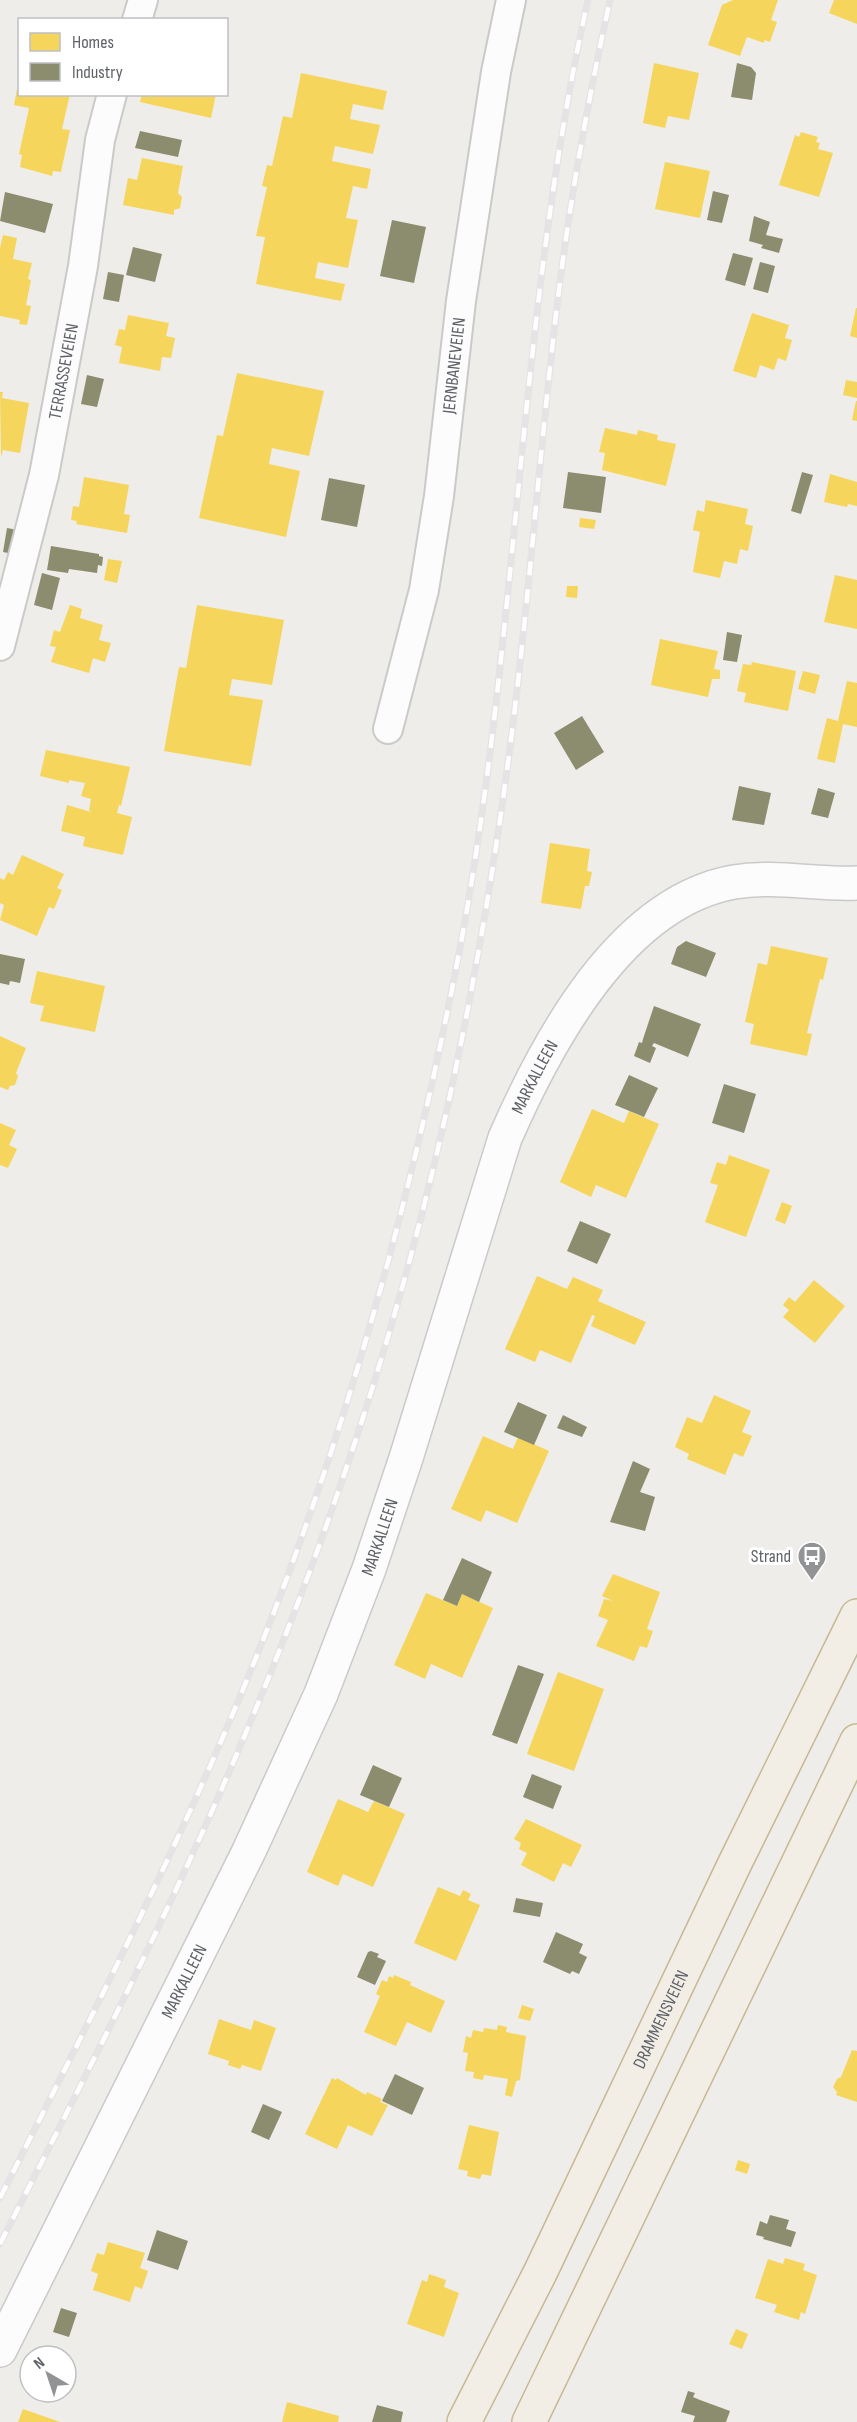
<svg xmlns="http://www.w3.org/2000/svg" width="857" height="2422" font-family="'Sofia Sans Condensed',sans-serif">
<rect width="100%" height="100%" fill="#efede9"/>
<!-- homes -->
<path fill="#f6d55c" d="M733,0H778L771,20L777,22L770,42L764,40V43L747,37L740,56L708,45L722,5Z
M834,0H857V24L829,13Z
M654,63L699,73L689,120L668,116L665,128L643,123Z
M301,73L387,91L383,110L353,104L350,119L380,125L373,154L335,146L332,161L371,169L367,189L353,186L346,218L358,220L348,268L318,262L315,278L345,284L341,301L256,284L265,237L256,236L267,187L262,186L267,165L272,166L283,116L292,118Z
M17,89L20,90V94H70L62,129L70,130L61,172L53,171L52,176L20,167L22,155L19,154L29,108L14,105Z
M142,94H216L211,118L140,102Z
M801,132L818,137L816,142L820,143L818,149L833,153L819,197L779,185L795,135L799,137Z
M142,158L183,166L178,193L182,197L180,208L174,210V215L123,205L128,178L137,180Z
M665,162L710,171L700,218L655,209Z
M3,235L17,238L13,259L32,263L28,279L31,280L26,305L31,306L27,325L19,324L20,320L0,316V248Z
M856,308H857V338L850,336Z
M752,313L789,325L785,338L792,340L786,361L778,358L774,370L760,365L756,378L733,371Z
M128,315L169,323L166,336L175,338L171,358L162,357L160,371L119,363L122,347L115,345L119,329L125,330Z
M237,373L324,391L309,456L272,448L269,464L300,471L286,537L199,518L217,435L223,436Z
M846,380L857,382V398L843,395Z
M0,392H3L2,398L29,403L20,453L3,450L1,457Z
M856,401H857V421L852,420Z
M605,428L637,435L638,430L658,435L657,440L676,444L666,486L602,470L605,453L599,452Z
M830,474L857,482V506L848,504L847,507L824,502Z
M84,477L129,485L124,514L130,515L127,533L76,524L77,521L71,520L73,506L79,507Z
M706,500L748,509L745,524L753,526L748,551L740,549L737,564L724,561L720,578L693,572L700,532L693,530L697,510L704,512Z
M580,518L596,520L594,529L579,527Z
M108,559L122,561L117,583L104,580Z
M835,575L857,580V629L824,622Z
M567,586H578L577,598L566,597Z
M70,605L82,609L80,618L103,625L99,640L111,643L105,662L93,658L89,673L51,662L56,647L50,646L54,630L60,632Z
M197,605L284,620L272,685L232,679L229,695L263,700L251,766L164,751L179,667L186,668Z
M660,639L718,651L714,669L720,670V679H712L708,697L651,685Z
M752,662L796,671L788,711L744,702L746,693L737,691L743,664L751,665Z
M803,671L820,675L815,694L798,689Z
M847,681L857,683V727L843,724L835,763L817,759L827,718L838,721Z
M46,750L130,767L121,806L119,805L117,813L132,817L123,855L83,846L85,837L61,831L67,805L91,812L89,810L91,799L81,796L85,783L69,780V783L40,776Z
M550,843L590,849L587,871L592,872L589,886H585L581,909L541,903Z
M22,855L64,874L57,888L62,890L54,909L49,907L37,936L0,920L4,905L0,903V878L4,880L8,872L13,875Z
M771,946L828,958L823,980L820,979L807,1033L812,1034L807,1056L750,1044L754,1024L745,1022L758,963L767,965Z
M37,971L105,986L95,1032L40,1021L44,1006L30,1003Z
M0,1036L26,1048L16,1073L18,1076L15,1085L10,1086L8,1090L0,1087Z
M592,1109L624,1123L629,1111L659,1124L626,1198L596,1185L591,1197L560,1182Z
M0,1123L16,1130L9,1145L17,1149L8,1168L0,1165Z
M729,1155L770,1170L746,1237L705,1222L718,1185L710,1183L717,1162L726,1165Z
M782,1202L792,1206L785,1224L775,1220Z
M537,1276L567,1289L573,1277L603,1290L598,1301L646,1322L635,1345L591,1326L595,1316L592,1315L571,1363L540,1350L535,1362L505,1349Z
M814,1280L845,1306L815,1343L783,1317L789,1310L783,1305L789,1297L795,1302Z
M714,1395L751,1411L742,1432L752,1436L743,1457L734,1453L725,1475L687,1459L689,1454L675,1447L687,1417L702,1423Z
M483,1436L513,1449L518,1437L549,1451L517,1523L486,1510L481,1522L451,1509Z
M613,1574L660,1592L647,1629L653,1631L647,1648L640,1646L634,1661L596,1646L608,1620L598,1616L604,1599L613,1601L602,1596Z
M426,1593L457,1606L462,1594L493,1608L462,1678L431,1664L425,1679L394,1665Z
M558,1672L604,1689L574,1771L527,1754Z
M338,1799L368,1812L374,1801L405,1814L373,1887L343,1874L338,1886L307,1872Z
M526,1819L582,1845L571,1867L563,1863L554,1882L521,1865L527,1853L519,1849L521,1843L514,1839Z
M438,1887L460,1896L463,1890L471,1894L468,1900L480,1905L456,1961L414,1943Z
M394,1975L411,1982L410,1985L445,2001L431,2033L407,2022L396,2046L364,2032L380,1996L376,1994L382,1980L387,1982L389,1976L393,1978Z
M522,2005L534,2009L530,2021L518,2018Z
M219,2019L251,2030L254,2020L276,2028L261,2071L242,2065L240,2069L228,2065L229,2061L208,2054Z
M498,2025L507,2027L506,2032L526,2036L520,2080L516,2081L512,2097L505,2095L508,2079L484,2075L483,2080L473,2078L474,2072L465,2071L468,2053L463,2052L466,2036L471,2038L473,2030L483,2032L484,2028L497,2030Z
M852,2050L857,2051V2102L836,2095L837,2092L833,2087L837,2079L841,2077Z
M332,2078L336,2080L337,2078L366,2095L367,2092L382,2099L380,2102L388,2105L372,2136L348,2125L337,2149L305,2134Z
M469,2125L499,2132L491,2176L482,2174L480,2179L467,2176L468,2171L458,2169Z
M738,2160L750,2164L747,2174L735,2170Z
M108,2242L145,2253L140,2268L148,2271L142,2289L135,2286L130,2302L93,2290L98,2274L91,2271L97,2253L104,2255Z
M785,2258L805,2264L803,2270L817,2275L805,2314L801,2312L799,2320L774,2312L777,2305L755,2298L768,2259L783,2264Z
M429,2274L446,2280L444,2287L459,2293L444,2337L407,2324L422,2280L427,2282Z
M736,2329L748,2334L742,2349L729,2344Z
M287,2402L339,2416L338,2422H282Z
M23,2409L60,2422H18Z"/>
<!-- industry -->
<path fill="#8c8c6e" d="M737,63L751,67L756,73L752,100L731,97Z
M140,131L182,140L178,157L135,148Z
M713,191L729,195L722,223L707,220Z
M5,192L53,204L45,233L0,221Z
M754,216L770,222L766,235L783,239L779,253L761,248L763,245L749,241Z
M392,220L426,227L414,283L380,276Z
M133,247L162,254L155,282L126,275Z
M733,253L753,258L745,286L725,280Z
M760,262L775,266L768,293L753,289Z
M108,272L124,275L119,302L103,299Z
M87,375L104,379L97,407L81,404Z
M568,472L606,477L601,513L563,508Z
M802,472L813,475L801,514L791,511Z
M329,478L365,485L357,527L321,520Z
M7,528L23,531L18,555L3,552Z
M51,546L99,554V556L103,557L102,566L98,565L97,573L69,569L68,573L47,570Z
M42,573L60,578L52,610L34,605Z
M727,632L742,635L737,662L723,660Z
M582,716L604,752L576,770L554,733Z
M739,786L771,793L764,825L732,820Z
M818,788L835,793L828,818L811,814Z
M686,941L716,953L706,977L671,964L677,947Z
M0,954L25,959L20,983L10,981L9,985L0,983Z
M654,1006L701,1024L688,1057L654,1043L652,1046L656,1048L650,1063L634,1056L639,1042L642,1043L643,1039Z
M629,1075L658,1088L644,1117L615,1105Z
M724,1084L756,1094L744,1133L712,1123Z
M580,1221L611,1234L597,1264L567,1251Z
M518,1402L547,1415L534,1445L504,1432Z
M563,1415L587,1427L582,1437L557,1428Z
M633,1461L650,1469L640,1492L655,1497L645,1531L610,1522Z
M462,1558L492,1572L479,1602L462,1594L457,1606L443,1600Z
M518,1665L544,1674L517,1744L492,1735Z
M373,1765L402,1778L389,1807L360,1795Z
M532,1774L562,1786L553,1809L523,1797Z
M516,1898L543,1903L540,1917L513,1912Z
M556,1932L583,1944L579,1953L587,1957L579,1974L572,1971L570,1974L543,1962Z
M371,1951L379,1954L377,1957L386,1961L375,1985L357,1977L368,1952Z
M395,2074L424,2088L412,2115L382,2101Z
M263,2104L282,2112L269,2140L251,2132Z
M770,2215L789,2220L786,2229L796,2232L791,2247L763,2239L764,2237L756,2235L760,2221L767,2224Z
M157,2230L188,2241L178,2270L147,2260Z
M61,2308L77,2313L69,2337L53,2332Z
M688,2391L695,2393L693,2397L700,2400L730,2411L726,2422H693L695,2416L681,2412Z
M377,2405L403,2412L401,2422H372Z"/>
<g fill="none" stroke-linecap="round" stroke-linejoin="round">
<!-- minor casing -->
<g stroke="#cacac9" stroke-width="32">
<g id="minor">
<path d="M137,20L143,0"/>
<path id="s1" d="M0,646L44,475L83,266L100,140L112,94"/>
<path id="s2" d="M388,729L424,590L439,496L461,301L496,72L511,0"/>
</g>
</g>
<!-- secondary casing -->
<g stroke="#cbcaca" stroke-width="36">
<g id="secondary">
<path id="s3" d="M0,2350L249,1851L321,1694L369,1569L406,1458L505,1138C547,1042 621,902 734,882C776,875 816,885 857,883"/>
</g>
</g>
<!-- trunk casing -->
<g stroke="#c7b795" stroke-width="36">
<g id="trunk">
<path id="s4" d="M464,2422L540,2273L735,1863L857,1616"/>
<path d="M529,2422L857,1741"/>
</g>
</g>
<!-- minor -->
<use href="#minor" stroke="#fdfcfc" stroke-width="28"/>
<!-- secondary -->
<use href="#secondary" stroke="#fdfcfc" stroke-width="33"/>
<!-- trunk -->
<use href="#trunk" stroke="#f2eee6" stroke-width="33"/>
<!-- rail casing -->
<g stroke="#e3e4e3" stroke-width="7">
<path id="rail" d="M0,2198C83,2033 168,1869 239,1699C340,1458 411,1205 460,948C519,634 518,312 588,0
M0,2244C82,2083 165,1922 236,1756C335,1525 413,1284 462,1038C483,934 500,829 513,724C531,579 541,434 559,290C571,193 589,96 610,0"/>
</g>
<!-- rail -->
<use href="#rail" stroke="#fff" stroke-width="4.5" stroke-dasharray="14" stroke-linecap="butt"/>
</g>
<!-- icons -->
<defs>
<g id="bus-pin" transform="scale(1.5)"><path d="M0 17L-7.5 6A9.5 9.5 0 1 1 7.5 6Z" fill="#919395" stroke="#fff"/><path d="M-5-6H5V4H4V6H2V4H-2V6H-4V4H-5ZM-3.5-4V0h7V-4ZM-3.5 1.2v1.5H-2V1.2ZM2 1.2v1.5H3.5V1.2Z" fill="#fff"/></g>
</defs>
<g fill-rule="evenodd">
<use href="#bus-pin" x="812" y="1556"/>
</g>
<g text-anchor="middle" stroke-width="6" stroke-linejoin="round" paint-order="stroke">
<!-- street labels -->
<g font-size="18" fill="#5e6268" stroke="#fff">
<text dy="6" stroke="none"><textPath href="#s2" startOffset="370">JERNBANEVEIEN</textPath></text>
<text dy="6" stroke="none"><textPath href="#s1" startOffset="282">TERRASSEVEIEN</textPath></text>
<text dy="6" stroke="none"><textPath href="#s3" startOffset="1384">MARKALLEEN</textPath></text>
<text dy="6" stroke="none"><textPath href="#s3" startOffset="898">MARKALLEEN</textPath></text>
<text dy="6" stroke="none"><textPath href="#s3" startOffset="412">MARKALLEEN</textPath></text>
<text dy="6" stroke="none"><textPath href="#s4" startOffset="448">DRAMMENSVEIEN</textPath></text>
</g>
<!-- poi labels -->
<g font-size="18" fill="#5e6268" stroke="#fff" text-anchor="end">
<text x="791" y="1562">Strand</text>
</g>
</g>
<!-- legend -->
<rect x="18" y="18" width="210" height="78" fill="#ffffff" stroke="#bfc0c3" stroke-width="1.5"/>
<rect x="30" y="33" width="30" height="18" fill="#f6d55c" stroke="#bfc0c3" stroke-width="1.5"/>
<text x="72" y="48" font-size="18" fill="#5e6268">Homes</text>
<rect x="30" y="63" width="30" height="18" fill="#8c8c6e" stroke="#bfc0c3" stroke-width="1.5"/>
<text x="72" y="78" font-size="18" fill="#5e6268">Industry</text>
<!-- north arrow -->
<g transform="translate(48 2374) rotate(321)"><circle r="28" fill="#ffffff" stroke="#bfc0c3" stroke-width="1.5"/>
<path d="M0-4.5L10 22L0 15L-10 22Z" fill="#919395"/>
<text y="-9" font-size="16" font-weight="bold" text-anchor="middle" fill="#5e6268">N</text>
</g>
</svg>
